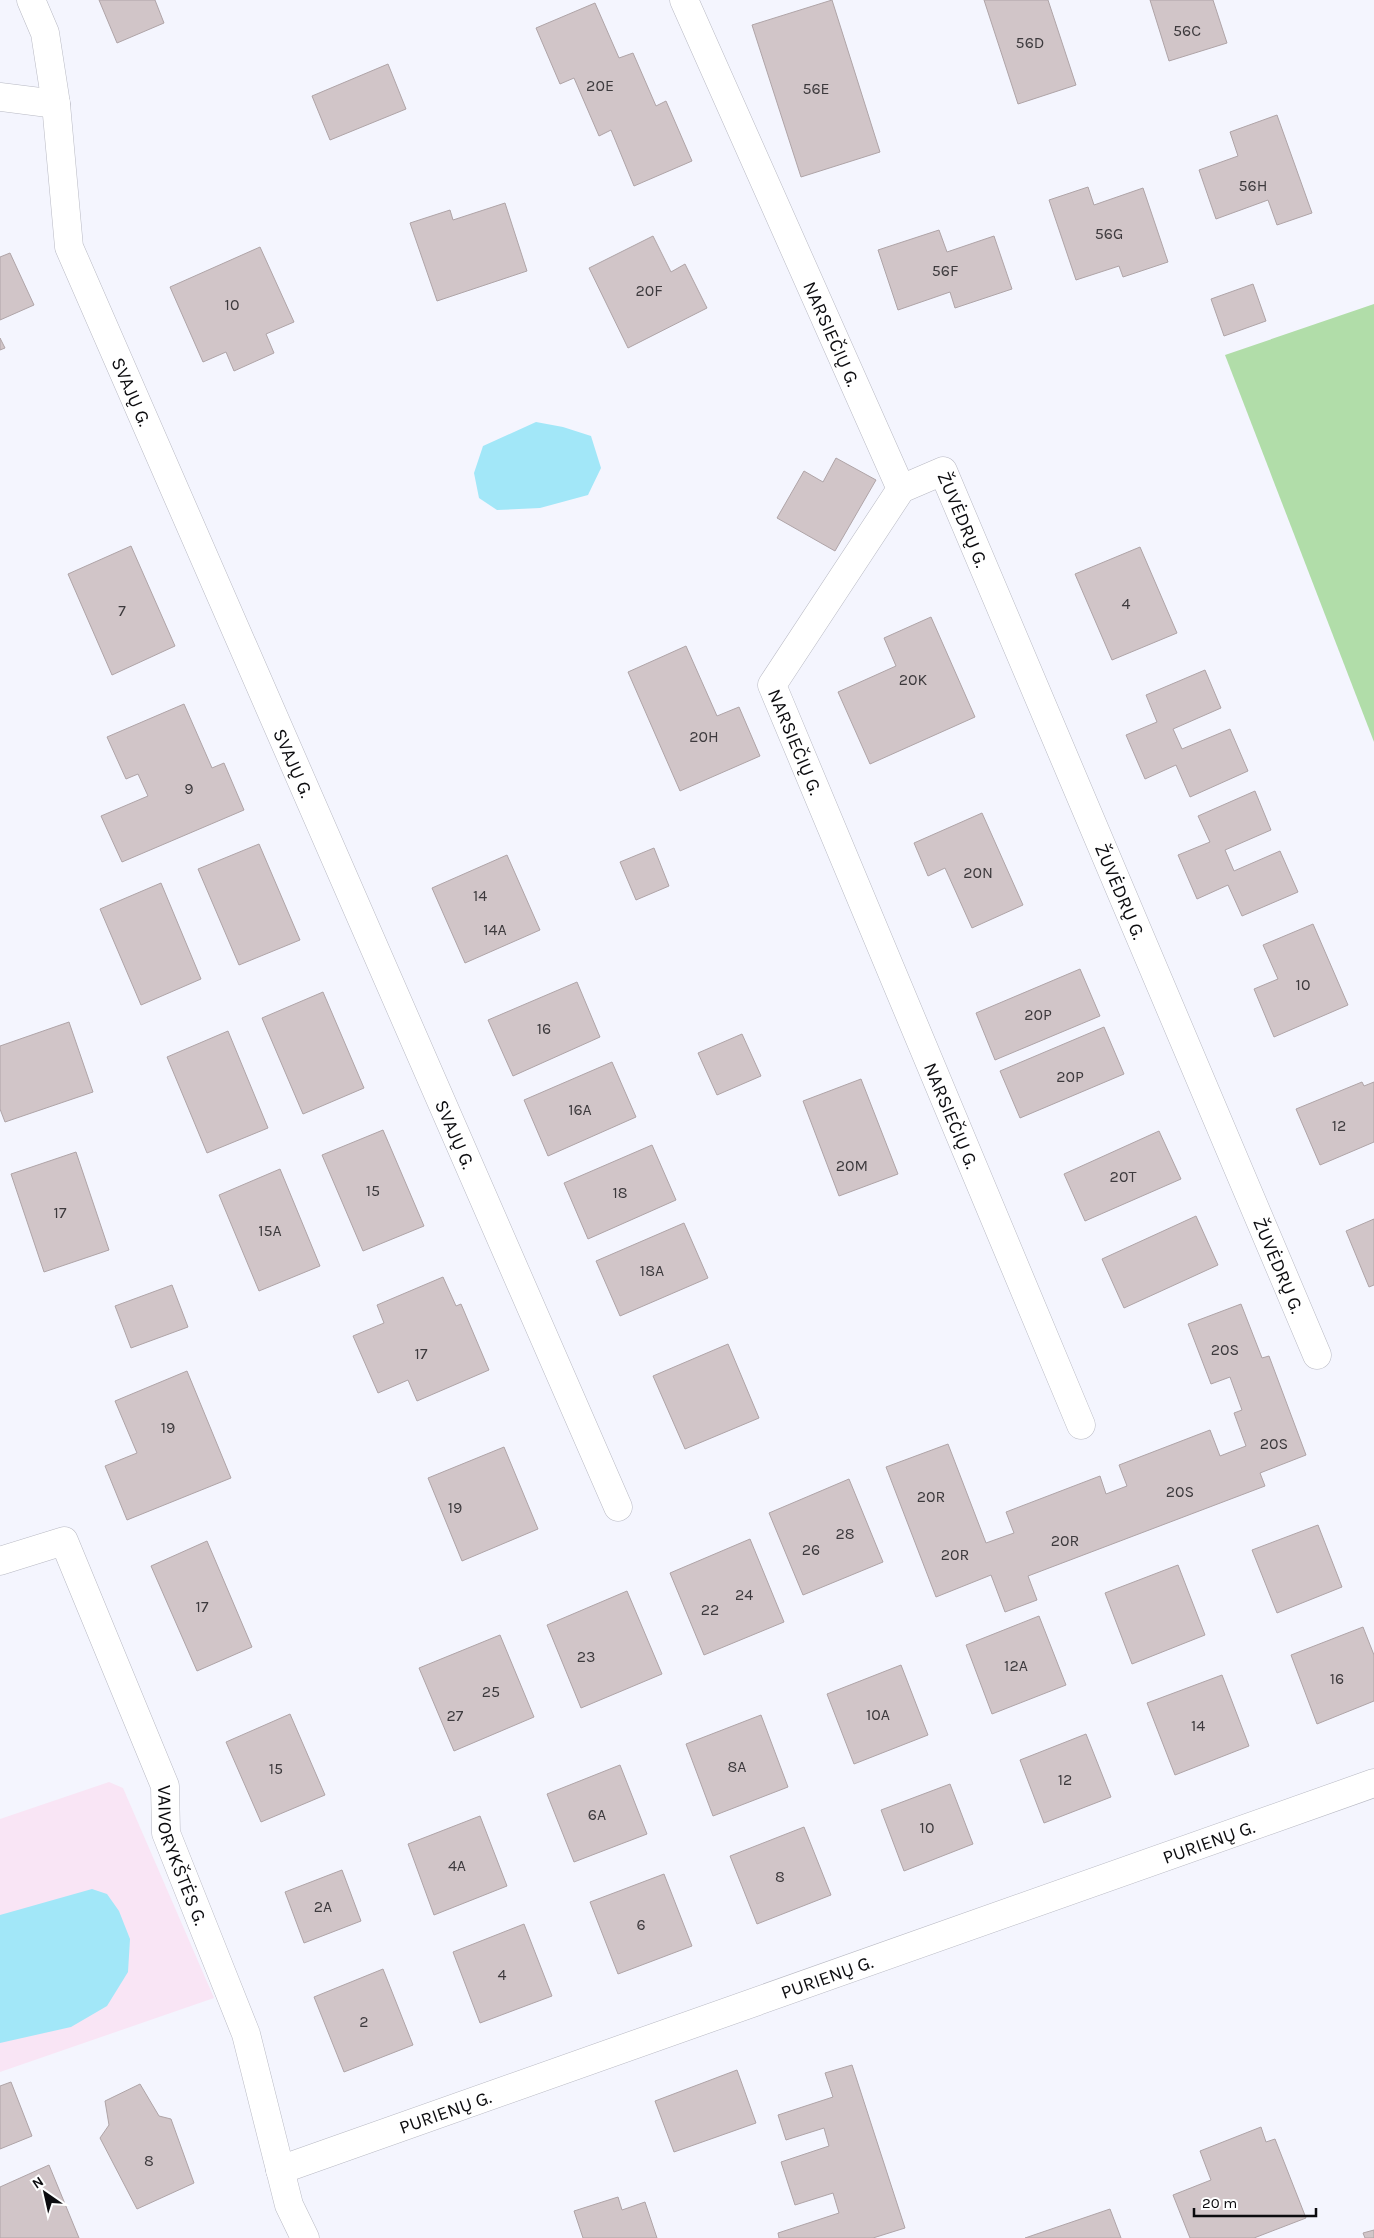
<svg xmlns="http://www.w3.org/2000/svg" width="1374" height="2238" font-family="Karla,sans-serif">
<rect width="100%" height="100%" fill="#f4f5fe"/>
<!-- commercial -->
<path fill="#f9e5f5" d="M109,1782L123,1788L214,1998L0,2072V1819Z"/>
<!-- green -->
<path fill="#b1dda9" d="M1374,304V742L1225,355Z"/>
<!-- water -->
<path fill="#a2e7f8" d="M536,422L563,427L591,436L601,468L588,495L540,508L497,510L479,498L474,473L483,446Z
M92,1889L107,1894L119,1911L130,1939L128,1972L107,2006L71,2027L0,2043V1915Z"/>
<!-- building -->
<path fill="#d1c5c8" stroke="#afa4a7" d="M99,0H155L164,23L117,43Z
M832,0L880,152L801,177L752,25Z
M984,0H1048L1076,85L1018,104Z
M1150,0H1213L1227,43L1169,61Z
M595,3L619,58L633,53L656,106L666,101L692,161L634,186L611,130L599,136L574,78L560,84L536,28Z
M388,64L406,109L330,140L312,96Z
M1277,115L1312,213L1277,225L1268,200L1216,219L1199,170L1238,156L1230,132Z
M1088,187L1094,205L1143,188L1168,262L1123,277L1119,266L1076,280L1049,200Z
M505,203L527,271L437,301L410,223L450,210L453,220Z
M939,230L947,252L994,236L1012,289L955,308L950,292L898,310L878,250Z
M653,236L671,272L685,264L707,308L628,348L589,268Z
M260,247L294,322L266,334L274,353L234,371L226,352L203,362L170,287Z
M10,253L34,305L0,320V257Z
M1253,284L1266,321L1224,336L1211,299Z
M0,338L5,348L0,350Z
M836,458L876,480L835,551L777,518L804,471L823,482Z
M131,546L175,646L112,675L68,574Z
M1140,547L1177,633L1112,660L1075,574Z
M931,617L975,717L870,764L838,692L896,666L884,638Z
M686,646L717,716L739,707L760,756L680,791L628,672Z
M1205,670L1221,708L1173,729L1182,749L1230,729L1248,771L1190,797L1176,765L1145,779L1126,735L1157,722L1146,695Z
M184,704L212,768L224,763L244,810L122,862L101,816L148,796L138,774L126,779L107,737Z
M1255,791L1271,830L1225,850L1234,871L1280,851L1298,892L1242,916L1228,885L1197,899L1178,855L1210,842L1198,816Z
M982,813L1023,905L972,928L945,868L928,876L914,843Z
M259,844L300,940L239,965L198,869Z
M654,848L669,886L636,900L620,862Z
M507,855L540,930L465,963L432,888Z
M161,883L201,979L141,1005L100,909Z
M1313,924L1348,1005L1274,1037L1254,989L1278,979L1263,945Z
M1080,969L1100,1016L995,1060L976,1013Z
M577,982L600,1037L513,1076L488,1020Z
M323,992L364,1088L303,1114L262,1018Z
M69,1022L93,1092L5,1122L0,1109V1046Z
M1104,1027L1124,1074L1020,1118L1000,1071Z
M228,1031L268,1128L207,1153L167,1057Z
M742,1034L761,1076L717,1095L698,1053Z
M612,1062L636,1117L548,1156L524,1100Z
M861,1079L898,1174L839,1196L803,1101Z
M1362,1082L1364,1086L1374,1082V1142L1320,1165L1296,1109Z
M383,1130L424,1226L363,1251L322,1155Z
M1159,1131L1181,1179L1085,1221L1064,1174Z
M652,1145L676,1200L588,1239L564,1183Z
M76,1152L109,1250L44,1272L11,1174Z
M280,1169L320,1266L259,1291L219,1195Z
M1196,1216L1218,1265L1124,1308L1102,1259Z
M1374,1219V1285L1369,1287L1346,1231Z
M684,1223L708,1278L620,1316L596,1261Z
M443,1277L456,1306L461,1304L489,1370L417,1401L408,1380L378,1393L353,1336L384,1323L377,1305Z
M172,1285L188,1327L131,1348L115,1306Z
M1241,1304L1262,1358L1269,1356L1306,1455L1260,1473L1265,1486L1028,1576L1037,1600L1005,1612L991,1575L936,1597L886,1467L948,1444L986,1543L1014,1533L1006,1512L1100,1476L1106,1494L1127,1486L1119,1465L1210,1430L1220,1456L1246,1446L1234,1413L1242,1410L1230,1377L1211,1384L1188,1324Z
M728,1344L759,1418L685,1449L653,1376Z
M187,1371L231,1478L127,1520L105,1466L137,1453L115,1401Z
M504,1447L538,1529L462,1561L428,1478Z
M849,1479L883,1562L803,1595L769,1513Z
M1318,1525L1342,1587L1277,1613L1252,1550Z
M750,1539L784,1622L704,1655L670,1573Z
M207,1541L252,1647L197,1671L151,1566Z
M1178,1565L1205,1635L1132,1664L1105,1593Z
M627,1591L662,1674L581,1708L547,1625Z
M1039,1616L1066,1685L992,1714L966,1645Z
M1363,1627L1374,1655V1701L1317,1724L1291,1655Z
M500,1635L534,1717L454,1751L419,1668Z
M901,1665L928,1735L854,1764L827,1694Z
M1222,1675L1249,1746L1175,1775L1147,1703Z
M290,1714L325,1795L261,1822L226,1742Z
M761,1715L788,1787L713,1816L686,1744Z
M1086,1734L1111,1797L1044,1823L1020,1760Z
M620,1765L647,1834L574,1862L547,1794Z
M950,1784L973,1844L904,1871L881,1810Z
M480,1816L507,1886L434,1915L408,1844Z
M804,1827L831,1895L757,1924L730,1856Z
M342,1870L361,1921L304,1943L285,1892Z
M664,1874L692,1946L618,1974L590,1902Z
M524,1924L552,1996L480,2023L453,1952Z
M383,1969L413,2045L344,2072L314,1997Z
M852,2065L905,2228L873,2238H779L778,2233L839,2213L833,2193L795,2205L781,2162L829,2146L824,2128L786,2140L778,2115L833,2097L825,2073Z
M737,2070L756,2123L674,2152L655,2101Z
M11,2082L32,2136L0,2149V2086Z
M140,2084L159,2116L171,2119L194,2183L137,2209L100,2138L109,2125L105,2101Z
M1261,2127L1266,2142L1275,2139L1306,2218L1254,2238H1190L1173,2195L1211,2180L1200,2151Z
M49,2165L79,2238H0V2187Z
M618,2197L622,2210L645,2202L657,2238H583L574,2211Z
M1110,2209L1121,2238H1025Z
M1374,2230V2238H1365L1363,2233Z"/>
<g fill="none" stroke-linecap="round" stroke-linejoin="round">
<!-- minor casing -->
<g stroke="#b8b9c3" stroke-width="29">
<g id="minor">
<path id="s1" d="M31,0L45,33L56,104L69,247L618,1507"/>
<path id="s2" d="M684,0L901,489L772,685L1081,1425"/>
<path d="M0,97L56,104"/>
<path id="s3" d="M901,489L943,471L1317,1355"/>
<path id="s4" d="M0,1561L64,1541L165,1786L166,1833L246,2034L289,2205L305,2238"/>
<path id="s5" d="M280,2170L1374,1783"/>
</g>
</g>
<!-- minor -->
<use href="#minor" stroke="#fff" stroke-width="28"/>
</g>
<g text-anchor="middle" stroke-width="4" stroke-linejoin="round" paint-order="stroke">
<!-- number labels -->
<g font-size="16" fill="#3d3a3d">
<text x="1187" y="36">56C</text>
<text x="1030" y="48">56D</text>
<text x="600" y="91">20E</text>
<text x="816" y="94">56E</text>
<text x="1253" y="191">56H</text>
<text x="1109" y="239">56G</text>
<text x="945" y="276">56F</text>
<text x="649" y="296">20F</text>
<text x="232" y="310">10</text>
<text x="1126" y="609">4</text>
<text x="122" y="616">7</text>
<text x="913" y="685">20K</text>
<text x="704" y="742">20H</text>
<text x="189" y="794">9</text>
<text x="978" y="878">20N</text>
<text x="480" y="901">14</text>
<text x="495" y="935">14A</text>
<text x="1303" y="990">10</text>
<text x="1038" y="1020">20P</text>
<text x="544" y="1034">16</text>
<text x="1070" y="1082">20P</text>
<text x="580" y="1115">16A</text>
<text x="1339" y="1131">12</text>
<text x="852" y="1171">20M</text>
<text x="1123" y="1182">20T</text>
<text x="373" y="1196">15</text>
<text x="620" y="1198">18</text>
<text x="60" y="1218">17</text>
<text x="270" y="1236">15A</text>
<text x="652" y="1276">18A</text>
<text x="1225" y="1355">20S</text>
<text x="421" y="1359">17</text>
<text x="168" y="1433">19</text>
<text x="1274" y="1449">20S</text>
<text x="1180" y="1497">20S</text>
<text x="931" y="1502">20R</text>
<text x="455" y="1513">19</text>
<text x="845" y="1539">28</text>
<text x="1065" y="1546">20R</text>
<text x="811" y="1555">26</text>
<text x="955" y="1560">20R</text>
<text x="744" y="1600">24</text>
<text x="202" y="1612">17</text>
<text x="710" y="1615">22</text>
<text x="586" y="1662">23</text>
<text x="1016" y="1671">12A</text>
<text x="1337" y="1684">16</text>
<text x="491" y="1697">25</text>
<text x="878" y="1720">10A</text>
<text x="455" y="1721">27</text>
<text x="1198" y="1731">14</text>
<text x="737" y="1772">8A</text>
<text x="276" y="1774">15</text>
<text x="1065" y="1785">12</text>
<text x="597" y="1820">6A</text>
<text x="927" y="1833">10</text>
<text x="457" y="1871">4A</text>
<text x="780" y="1882">8</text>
<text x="323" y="1912">2A</text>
<text x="641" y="1930">6</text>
<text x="502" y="1980">4</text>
<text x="364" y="2027">2</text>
<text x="149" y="2166">8</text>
</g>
<!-- street labels -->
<g font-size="19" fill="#0c0c0f" stroke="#fff">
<text dy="7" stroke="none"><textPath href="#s2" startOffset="365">NARSIEČIŲ G.</textPath></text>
<text dy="7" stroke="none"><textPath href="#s1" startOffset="409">SVAJŲ G.</textPath></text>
<text dy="7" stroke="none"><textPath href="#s3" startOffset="98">ŽUVĖDRŲ G.</textPath></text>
<text dy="7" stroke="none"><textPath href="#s2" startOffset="831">NARSIEČIŲ G.</textPath></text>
<text dy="7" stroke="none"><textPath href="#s1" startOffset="814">SVAJŲ G.</textPath></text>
<text dy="7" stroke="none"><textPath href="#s3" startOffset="502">ŽUVĖDRŲ G.</textPath></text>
<text dy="7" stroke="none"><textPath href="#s2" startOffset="1236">NARSIEČIŲ G.</textPath></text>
<text dy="7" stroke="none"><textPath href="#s1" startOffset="1219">SVAJŲ G.</textPath></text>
<text dy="7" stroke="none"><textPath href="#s3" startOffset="908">ŽUVĖDRŲ G.</textPath></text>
<text dy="7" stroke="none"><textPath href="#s5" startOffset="985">PURIENŲ G.</textPath></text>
<text dy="7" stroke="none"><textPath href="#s4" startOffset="404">VAIVORYKŠTĖS G.</textPath></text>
<text dy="7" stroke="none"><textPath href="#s5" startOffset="580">PURIENŲ G.</textPath></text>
<text dy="7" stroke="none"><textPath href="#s5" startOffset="175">PURIENŲ G.</textPath></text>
</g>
</g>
<!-- north arrow -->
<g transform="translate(45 2193) rotate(326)" stroke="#ffffff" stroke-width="4" paint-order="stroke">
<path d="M0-4L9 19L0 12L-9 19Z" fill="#0c0c0f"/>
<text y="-8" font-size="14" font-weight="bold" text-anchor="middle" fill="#0c0c0f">N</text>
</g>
<!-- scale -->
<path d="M1194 2208v8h122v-8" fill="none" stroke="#0c0c0f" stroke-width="2.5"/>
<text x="1202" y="2208" font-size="15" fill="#0c0c0f" stroke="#ffffff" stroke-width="4" paint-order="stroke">20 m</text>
</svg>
